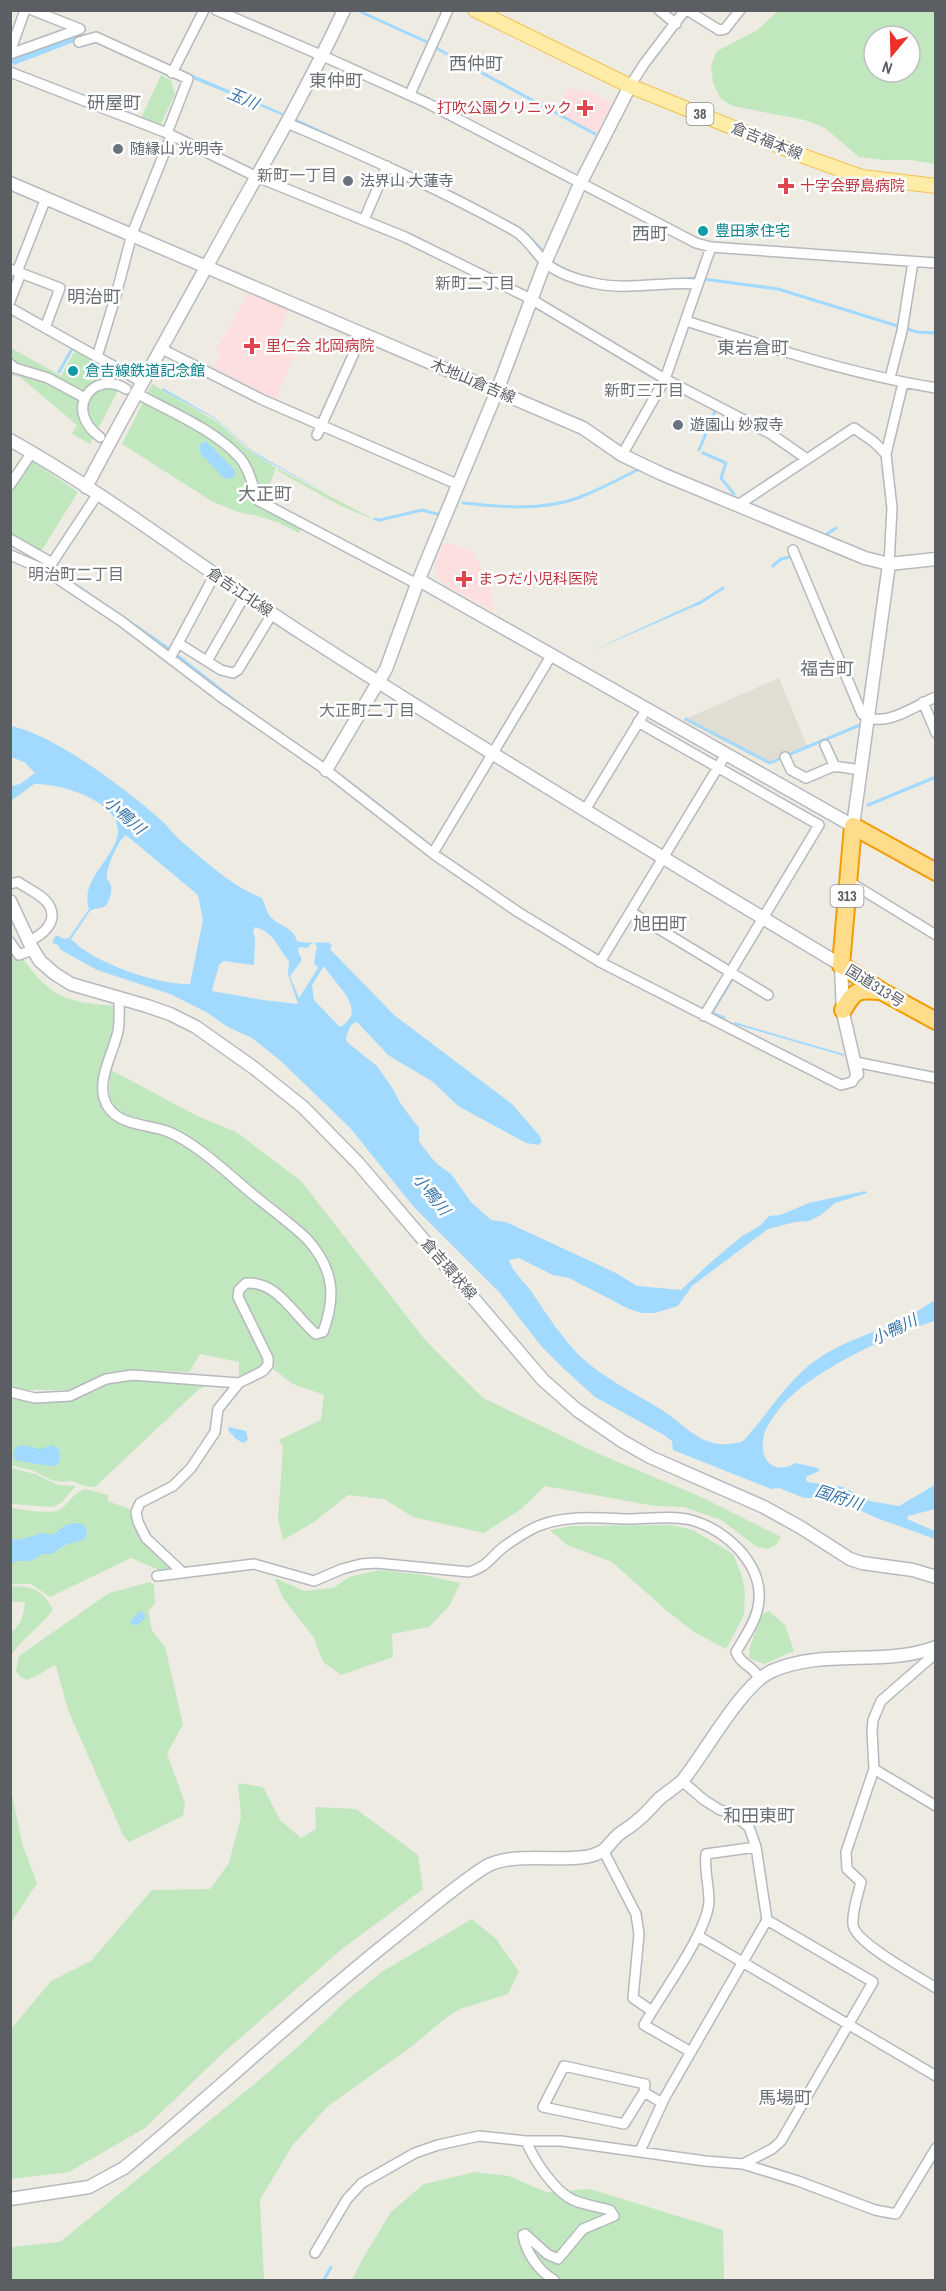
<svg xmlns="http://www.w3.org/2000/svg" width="946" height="2291" font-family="'Archivo Narrow','Noto Sans JP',sans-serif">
<rect width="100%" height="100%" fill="#eeebe3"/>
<!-- education -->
<path fill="#e0ddd3" d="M779,678L807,746L768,764L683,720Z"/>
<!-- medical -->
<path fill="#fcdfde" d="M569,87L581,93L584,89L612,103L596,134L557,113Z
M249,291L289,308L276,341L296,351L275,401L213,370L220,356L215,352Z
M444,542L473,552L490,585L495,612L442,583L434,567Z"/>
<!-- green -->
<path fill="#c0e7be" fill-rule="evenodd" d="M778,11H935V164L911,160H884L859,157L825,128L805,120L733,106L721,99L713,83L711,65L717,51L756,31ZM874,36H910V72H874Z
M161,75L171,81L175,94L160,126L141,118Z
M11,348L61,376L76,349L119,375L122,383L90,444L72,434L77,425L20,377L11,375Z
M152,384L217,422L246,448L276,468L264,499L305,522L299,533L277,522L254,515L241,513L213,502L122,444Z
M32,461L78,492L40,553L11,533L10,493Z
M277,468L375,520L341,506L278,471Z
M10,951L17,958L23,959C52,999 66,1001 113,1006L118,1023L97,1087C99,1132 153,1127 182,1144C201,1158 218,1174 236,1187C279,1218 335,1254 330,1314L335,1297L332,1270L328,1258L304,1230L289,1215L185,1134L125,1116C107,1104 108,1090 111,1070L197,1116L236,1132L301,1181L426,1341L483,1398L599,1454L699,1496L781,1537L777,1544L768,1549L757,1547L721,1520L684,1507L655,1506L545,1486L521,1509L484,1533L413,1517L384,1499L348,1495L314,1522L283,1540L278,1519L283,1447L279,1440L321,1420L324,1395L293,1384L268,1365L239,1383V1362L200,1354L189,1372L140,1370L109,1372L71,1390H21L11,1386Z
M131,1380L208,1385L199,1389L95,1487L84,1486L72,1481L62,1482L51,1480L34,1471L11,1465L10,1397L34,1400H73L104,1385Z
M11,1468L35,1474L58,1485L76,1486L61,1503L53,1507L11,1504Z
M85,1489L108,1495V1501L129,1509L133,1518L170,1565L168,1571L159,1570L131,1558L50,1597L31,1584H11L10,1508C21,1509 50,1515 59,1510C69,1504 73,1493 85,1489Z
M671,1525L693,1530L733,1554L742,1576L745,1592L744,1615L726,1649L694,1632L667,1611L612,1562L567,1545L550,1530L571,1526Z
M379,1570L424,1575L460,1583L450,1605L429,1627L392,1634L393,1657L341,1675L323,1662L314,1638L283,1598L275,1578L304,1591L333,1588L349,1577Z
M150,1582L154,1585L155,1603L148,1611L152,1630L165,1647L183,1724L167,1754L185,1803L183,1816L129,1842L124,1837L68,1710L56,1666L54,1665L40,1674L27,1680L19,1676L16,1671L19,1656L109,1593Z
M11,1586C32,1586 43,1590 53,1610C40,1627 23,1638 11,1655V1632C21,1626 24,1613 25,1602H11Z
M769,1611L785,1625L794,1651L764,1664L749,1658L750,1647L762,1614Z
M238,1783L263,1787L280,1820L301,1838L316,1829L315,1807L356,1809L418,1855L423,1889L342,1949L223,2053L145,2128L69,2172L11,2179V2029L51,1981L91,1961L152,1890L210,1889L229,1863L241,1817Z
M11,1789L22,1843L37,1883L11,1923Z
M472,1919L496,1939L519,1972L508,1994L460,2009L447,2017L411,2047L328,2106L292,2146L260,2200L264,2280H11V2247L60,2242L258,2081L302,2043L346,2001L383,1971Z
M475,2172L509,2176L546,2192L590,2189L723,2230L724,2280H352L363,2258L391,2212L424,2184Z"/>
<!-- water -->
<path fill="#a2daff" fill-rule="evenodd" d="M97,34L299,120L426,179V180L284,116L188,77L96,36L82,39L14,65L11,62V58L18,57L70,36Z
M163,388L215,418L251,450L264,458L332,496L263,459L250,450L215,419L162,390Z
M206,441L234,469L235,474L232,479L224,478L201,454L199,449L201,444Z
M58,571L169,647L168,649Z
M700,601V604L587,653Z
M11,726C55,735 126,789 161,820C168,826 173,834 180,840C205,861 231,886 262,898C265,904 266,911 270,916C279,927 293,926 297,941C303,943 322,943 328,942L332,945L330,949L394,1015L512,1104L539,1135L542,1141L539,1145L526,1143L458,1106L433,1082L388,1055L357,1022L351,1025L346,1037L347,1042L377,1066L393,1089L400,1103L419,1128V1141L423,1147L436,1163L451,1174L471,1202L491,1220L506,1222L532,1234L616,1273L637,1286L681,1290L711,1262L742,1236L760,1226L769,1216L780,1215L809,1203L865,1191L867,1193L835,1203L821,1215L809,1221L795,1222L768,1229L692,1286L678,1306L655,1313H642L629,1309L569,1278L553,1275L519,1258L509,1260C513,1273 526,1283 533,1294C548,1316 561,1337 580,1356C604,1379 637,1394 665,1412C680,1422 693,1437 710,1442C721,1446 732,1444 742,1442C768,1415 785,1382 816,1360C843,1341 874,1333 904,1319C915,1313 925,1306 935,1300V1321C891,1334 810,1371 780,1408C775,1415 766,1426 764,1435C758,1459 773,1476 796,1463L818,1468L819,1471L806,1477L807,1482L843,1487L870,1501L899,1506L935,1485V1509L908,1516L907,1519L935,1531V1539L874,1517L846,1503L829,1502L817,1498H804L779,1488L771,1489L673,1450L672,1441L664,1435L595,1397L563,1368L542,1347L499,1292L413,1206L351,1129L282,1062L252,1038L228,1027L206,1012L170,994L97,970L61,950L57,944L52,943L56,935L64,939L69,938L89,909C80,881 110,862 117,838C127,802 59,783 34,784L11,801V786L20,784L35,773L24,762L11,757ZM126,835L198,895L203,920L190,984C158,985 93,963 71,939L90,911C95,907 103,910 107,904C110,900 112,890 111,886C110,881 107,882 107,877C106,868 119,839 126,835ZM255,927C275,933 277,947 289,961L288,974L298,1004L263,1000L212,991L219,965L223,961L254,965L255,939L253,931ZM313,942L317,946L314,963L318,968L299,998L290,976L302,960L298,951L299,947L307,948ZM324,966C334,984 370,1010 340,1027L314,1000L312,985Z
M339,772L429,843L427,844Z
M734,1022L844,1054V1056L734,1024Z
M229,1427L246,1431L248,1440L243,1443L236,1439L228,1430Z
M24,1445L39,1449L53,1445L59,1449L60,1460L56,1466C51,1466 18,1462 14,1459L13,1451L18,1446Z
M74,1523L82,1524L87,1529L85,1539L65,1545L52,1554H43L31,1561H17L11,1564V1538L19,1540L42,1533L53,1535L64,1526Z
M140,1611L145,1614V1619L137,1625H132L130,1621Z"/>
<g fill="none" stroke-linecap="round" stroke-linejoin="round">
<!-- stream -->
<path stroke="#a2daff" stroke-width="3" d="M361,12L427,42
M436,48L595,134
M425,179L440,187
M494,215L521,229L546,254
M550,259L555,264L572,273
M685,279L696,278L778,289L917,332L936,333
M59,372L73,347
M699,450L716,409
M703,453L726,463L721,478L734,494
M463,503C501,507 541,511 578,498C598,490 618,480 637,470
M375,519L380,520L422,510L437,514
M824,536L836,528
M773,566L781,559L793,556
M698,604L723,588
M165,646L243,707
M686,719L770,763L781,758
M788,755L860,725
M868,805L936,777
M456,864L468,872
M713,1011L731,981
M712,1013L724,1018
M923,1071L936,1073
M324,2280L331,2267"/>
<!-- street casing -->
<g stroke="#b5b9bd" stroke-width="12">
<path id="street" d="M32,10L80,29
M216,10L323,56L427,103L696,243L711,247L936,263
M659,10L676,24
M687,10L719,30L725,29L740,10
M79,42L96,37L188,79L167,133
M10,52L25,10
M10,54L80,29
M10,72L167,133L257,177L405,237L531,299L665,379L771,434L807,459
M172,73L204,10
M630,86L644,64L685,10
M410,94L448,10
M287,123C365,156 442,190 515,231C527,238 534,251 544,261C555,273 578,280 593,283C628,291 664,281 698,284
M364,220L387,166
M10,269L60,288L45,328
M17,272L46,198
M10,301L21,273
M10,308L142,382
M686,321C768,347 851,374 936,388
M160,348L263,400L459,485
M97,357L116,295L132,234L171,136
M10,364L15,368L48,378L85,398
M890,378L902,331L913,262
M136,393C169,411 215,430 240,458C251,471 252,487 259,501L417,584
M317,435L363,333
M100,437C62,409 94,369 126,389
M622,455L665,379L711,247
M10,485L32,452
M738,505L854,428L874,442L886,454
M10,539L52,563L47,566
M793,550L862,714C883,730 914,706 936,697
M10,555L43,569L121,621L221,697L326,770L435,855L518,912L600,962L841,1085L852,1082L857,1074
M52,563L97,495
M889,564L892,508L886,454L903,383
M178,643L221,670L233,673L238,670L272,614
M170,658L215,574
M207,661L245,595
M923,702L936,733
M638,722L819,825L704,1016
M825,745L835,767
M785,757L791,770L806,778L834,766L861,770
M585,810L646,710
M433,853L551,656
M848,881L936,935
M10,884L18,882C28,889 43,895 49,905C59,922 42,936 28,941
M631,912L768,995
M10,942L19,955L32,950
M600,962L726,754
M855,1062L936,1078
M10,1392L35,1398L70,1396L106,1379L132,1375L239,1383L263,1371L268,1365V1358L238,1297L239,1290L246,1283C278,1281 294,1316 316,1334L323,1332C337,1295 333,1268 307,1239C289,1222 269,1208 250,1192C226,1172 197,1144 169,1132C147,1123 112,1127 104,1098C98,1077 114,1051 118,1031C120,1021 119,1009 119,999
M181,1571L146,1538L138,1522L136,1512L140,1503L173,1486L191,1468L215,1432L218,1409L239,1383
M157,1576L254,1564L314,1581L342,1569L361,1564L376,1563L469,1572C489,1566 490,1557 505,1546C515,1539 529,1529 541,1525C568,1515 599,1518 627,1519C648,1519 671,1515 691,1520C728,1530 766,1567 758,1607C755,1623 744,1638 736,1652C742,1667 753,1664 759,1679
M936,1653L881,1701L873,1720L872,1731L874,1769L846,1852L847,1869L861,1882C858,1895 852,1910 853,1924C853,1942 919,1977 936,1988
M874,1769L936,1806
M603,1850L636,1914L639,1934L633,1998L652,2011
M698,1936L936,2076
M691,2052L644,2025C661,1994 708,1932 709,1901C709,1885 704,1870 706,1854L756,1847
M644,2092L624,2124L543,2107L564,2066L645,2084L644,2092L662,2103
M526,2141C534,2160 554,2191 573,2200C585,2205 598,2207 610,2210L614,2216L583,2229L558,2259L547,2254L525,2234L523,2235C526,2253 539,2271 554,2280
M640,2151L665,2097L767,1920L756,1847L749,1827L732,1813L720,1810L704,1800L682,1781
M743,2164L772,2149L781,2141L873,1982L767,1920
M315,2253L347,2199L362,2183L415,2153L438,2145L479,2136L526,2141H561L705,2161L743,2164L798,2181L875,2210L896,2214L936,2148"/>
</g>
<!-- secondary casing -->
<g stroke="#b6bac0" stroke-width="15">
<path id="secondary" d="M10,183L583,428L622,455L662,474L865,558L889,564L936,559
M10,440C112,497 205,571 303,634C480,748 660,856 841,965L843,1013L857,1074
M86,487C134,396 185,306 235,215C273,148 311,81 344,10
M419,580L853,826L889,564
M326,770L386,669L417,584L497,391L545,263L580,184L630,86
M10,901L32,948L40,961L55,974L71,984L147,1006L170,1014L196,1027L254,1068L303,1107L358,1163L543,1380L577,1410L622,1441L650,1457L764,1507L800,1527L850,1559L862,1563L913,1570L936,1577
M10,2199L89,2187L124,2168C216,2092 303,2009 397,1935C426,1912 454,1887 485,1867C517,1848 580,1868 604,1850C609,1846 612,1840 618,1835C624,1830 632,1826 638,1820C646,1814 652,1806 659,1799C667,1792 676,1787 683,1780C705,1753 742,1684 772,1671C824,1648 884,1667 936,1647"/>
</g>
<!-- primary casing -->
<g stroke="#f5c254" stroke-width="16">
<path id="primary" d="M475,10L630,86L806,157L862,177L936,186"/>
</g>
<!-- highway casing -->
<g stroke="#f19c00" stroke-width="20">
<path id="highway" d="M936,872L853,826L841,965L881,991L936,1021
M843,1010C855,990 857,989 880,991"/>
</g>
<!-- street -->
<use href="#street" stroke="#fff" stroke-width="9"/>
<!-- secondary -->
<use href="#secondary" stroke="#fff" stroke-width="12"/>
<!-- primary -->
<use href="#primary" stroke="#ffeda7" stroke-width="14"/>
<!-- highway -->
<use href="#highway" stroke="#ffdc89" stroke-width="16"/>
</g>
<!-- markers -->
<g fill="#e0444e" stroke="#fff" stroke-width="2">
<path d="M582 99h6v6h6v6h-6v6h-6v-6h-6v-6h6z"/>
<path d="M783 177h6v6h6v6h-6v6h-6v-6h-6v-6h6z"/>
<path d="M249 337h6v6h6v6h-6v6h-6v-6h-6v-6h6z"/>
<path d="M461 570h6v6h6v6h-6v6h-6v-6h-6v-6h6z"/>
</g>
<g fill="#6b7280" stroke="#fff" stroke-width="2">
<circle cx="118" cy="149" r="6"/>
<circle cx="348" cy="181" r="6"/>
<circle cx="678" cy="425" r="6"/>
</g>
<g fill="#0f9aa8" stroke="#fff" stroke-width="2">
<circle cx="703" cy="231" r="6"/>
<circle cx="73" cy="371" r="6"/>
</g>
<g text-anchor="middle" stroke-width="5" stroke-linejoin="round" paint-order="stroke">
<!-- shield labels -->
<g fill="#fff" stroke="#8c8f92" stroke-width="1.5">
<rect x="686.5" y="103" width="27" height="22" rx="4.5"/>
<rect x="830.5" y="885" width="33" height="22" rx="4.5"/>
</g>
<g font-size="14" font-weight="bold" fill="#5b5f64">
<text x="700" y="119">38</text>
<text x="847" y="901">313</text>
</g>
<!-- health labels -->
<g font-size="15" fill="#be3a42" stroke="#fff" text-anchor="start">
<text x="572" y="113" text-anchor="end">打吹公園クリニック</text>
<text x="800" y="191">十字会野島病院</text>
<text x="266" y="351">里仁会 北岡病院</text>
<text x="478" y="584">まつだ小児科医院</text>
</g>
<!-- street labels -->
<g font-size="15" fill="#5b5f64" stroke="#fff">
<text transform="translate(767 141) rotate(22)" y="5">倉吉福本線</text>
<text transform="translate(473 381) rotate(23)" y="5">木地山倉吉線</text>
<text transform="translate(240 592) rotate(34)" y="5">倉吉江北線</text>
<text transform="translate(875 986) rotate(32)" y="5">国道313号</text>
<text transform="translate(449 1269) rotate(49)" y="5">倉吉環状線</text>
</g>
<!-- worship labels -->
<g font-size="15" fill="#5b616d" stroke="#fff" text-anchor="start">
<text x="130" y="154">随縁山 光明寺</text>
<text x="360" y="186">法界山 大蓮寺</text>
<text x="690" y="430">遊園山 妙寂寺</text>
</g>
<!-- culture labels -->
<g font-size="15" fill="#0d838f" stroke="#fff" text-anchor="start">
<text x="715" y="236">豊田家住宅</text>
<text x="85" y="376">倉吉線鉄道記念館</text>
</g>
<!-- water labels -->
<g font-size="16" font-style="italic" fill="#3975ab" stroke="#fff">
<text transform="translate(243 98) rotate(23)" y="6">玉川</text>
<text transform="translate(125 815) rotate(41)" y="6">小鴨川</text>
<text transform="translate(432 1194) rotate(51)" y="6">小鴨川</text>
<text transform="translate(894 1329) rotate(-26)" y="6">小鴨川</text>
<text transform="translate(839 1497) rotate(18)" y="6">国府川</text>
</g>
<!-- neighbourhood labels -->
<g font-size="16" fill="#6c7176" stroke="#fff">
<text x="297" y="181">新町一丁目</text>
<text x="475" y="289">新町二丁目</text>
<text x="644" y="396">新町三丁目</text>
<text x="76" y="580">明治町二丁目</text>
<text x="367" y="716">大正町二丁目</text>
</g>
<!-- quarter labels -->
<g font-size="18" fill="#6c7176" stroke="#fff">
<text x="476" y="70">西仲町</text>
<text x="336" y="87">東仲町</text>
<text x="114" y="109">研屋町</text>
<text x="650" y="240">西町</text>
<text x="94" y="303">明治町</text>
<text x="753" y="354">東岩倉町</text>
<text x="265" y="500">大正町</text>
<text x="827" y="675">福吉町</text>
<text x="660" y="930">旭田町</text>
<text x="759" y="1822">和田東町</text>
<text x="785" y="2104">馬場町</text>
</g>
</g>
<!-- border -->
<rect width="946" height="2291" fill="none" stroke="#5b5f64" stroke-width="24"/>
<!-- north arrow -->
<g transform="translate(892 54) rotate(199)"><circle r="28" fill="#ffffff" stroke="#bdbfc1" stroke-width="1.5"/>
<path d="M0-4.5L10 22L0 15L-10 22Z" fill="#ee3028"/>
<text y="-9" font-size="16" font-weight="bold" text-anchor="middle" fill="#5b5f64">N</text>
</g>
</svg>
